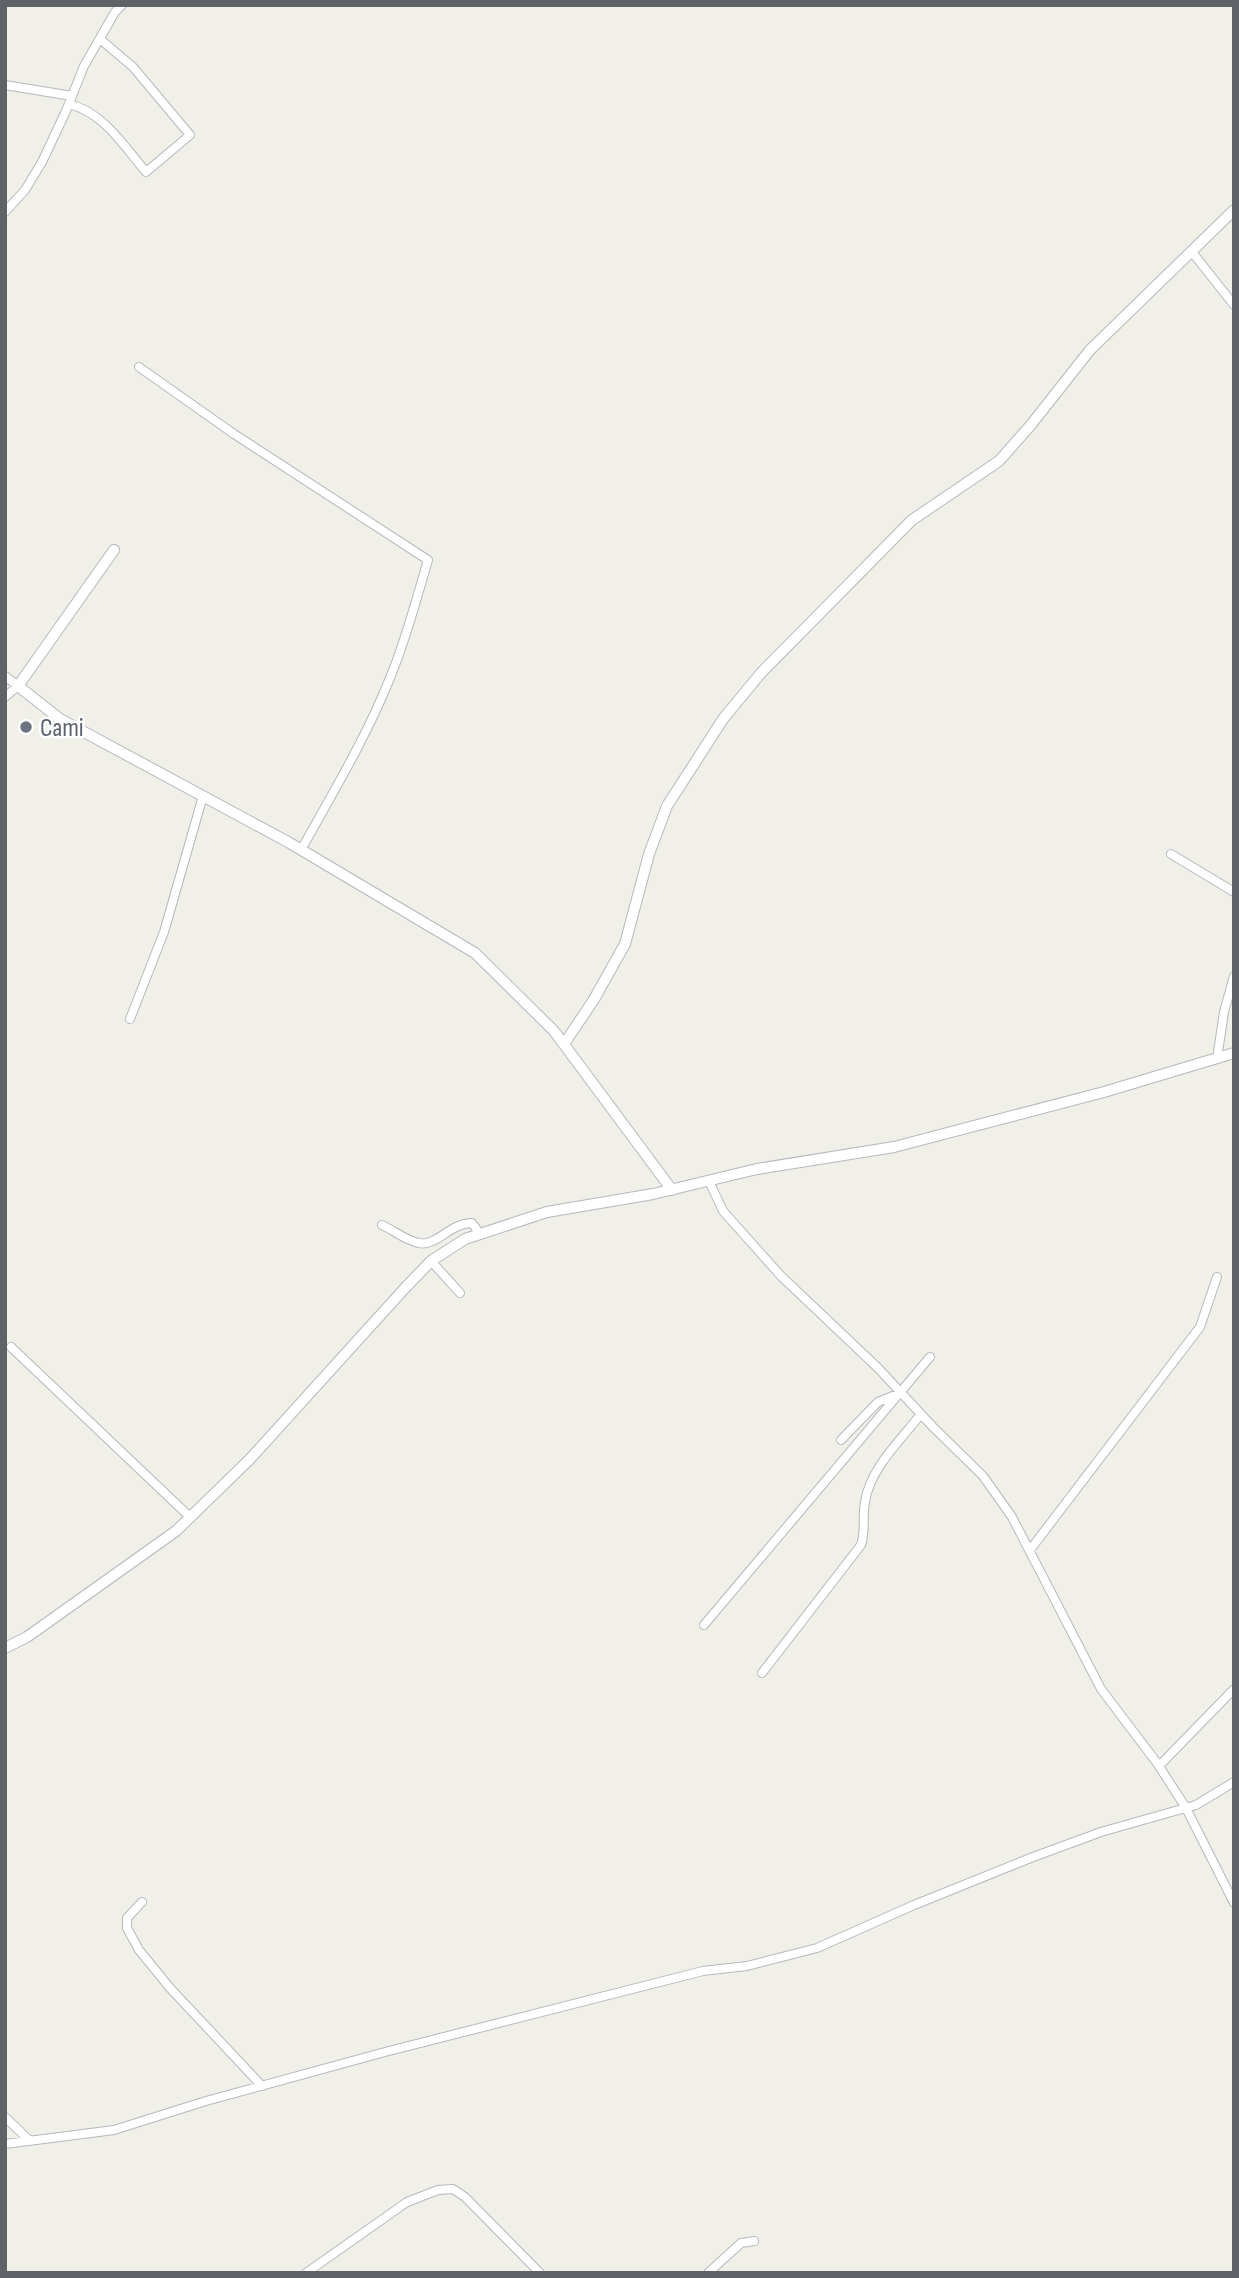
<svg xmlns="http://www.w3.org/2000/svg" width="1239" height="2278" font-family="'Sofia Sans Condensed',sans-serif">
<rect width="100%" height="100%" fill="#f0efe8"/>
<g fill="none" stroke-linecap="round" stroke-linejoin="round">
<!-- minor casing -->
<g stroke="#b5b8bc" stroke-width="10">
<path id="minor" d="M5,85L72,96
M69,104C103,112 124,146 146,172L190,135L133,67L100,39
M5,212L25,190L42,162L66,111L84,66L115,12L122,5
M1192,252L1234,305
M139,367L234,434L428,560C416,600 406,640 390,678C366,738 332,794 301,850
M5,676L18,686L5,697
M1171,854L1234,892
M130,1019L164,932L203,796
M1217,1059L1224,1012L1234,976
M709,1181L723,1211L781,1276L878,1368L933,1427L983,1476L1012,1517L1101,1689L1157,1763L1186,1808L1234,1903
M382,1225C393,1230 407,1241 419,1243C436,1247 450,1223 472,1223L480,1234
M431,1261L460,1293
M11,1347L190,1517
M841,1440L878,1402L898,1394
M1030,1550L1200,1327L1217,1277
M704,1625L930,1357
M762,1673L861,1545C866,1531 862,1517 865,1502C870,1468 901,1440 921,1414
M1159,1766L1234,1689
M142,1902L127,1918V1928L139,1950L170,1988L262,2086
M5,2117L29,2140
M5,2144L114,2130L206,2101L385,2052L703,1971L747,1966L817,1948L914,1905L1033,1857L1101,1832L1196,1805L1234,1782
M306,2273L407,2202L438,2190L453,2189L465,2197L540,2273
M708,2273L741,2243L754,2241"/>
</g>
<!-- tertiary casing -->
<g stroke="#b5b8bc" stroke-width="12">
<path id="tertiary" d="M114,550L18,686L60,719L288,842L475,953L554,1031L672,1190
M564,1044L593,1001L625,944L649,854L667,806L723,719L761,673L912,520L999,461L1030,426L1090,350L1234,210
M5,1648L27,1637L176,1531L250,1459L405,1288L431,1261L465,1239L547,1212L653,1194L757,1169L894,1147L1104,1092L1234,1053"/>
</g>
<!-- minor -->
<use href="#minor" stroke="#fff" stroke-width="8"/>
<!-- tertiary -->
<use href="#tertiary" stroke="#fff" stroke-width="10"/>
</g>
<!-- markers -->
<circle fill="#6b7280" stroke="#fff" stroke-width="2.5" cx="26" cy="727" r="7"/>
<g text-anchor="middle" stroke-width="5" stroke-linejoin="round" paint-order="stroke">
<!-- worship labels -->
<g font-size="26" fill="#5b616d" stroke="#fff" text-anchor="start">
<text x="40" y="736">Cami</text>
</g>
</g>
<!-- border -->
<rect width="1239" height="2278" fill="none" stroke="#5f6367" stroke-width="14"/>
</svg>
